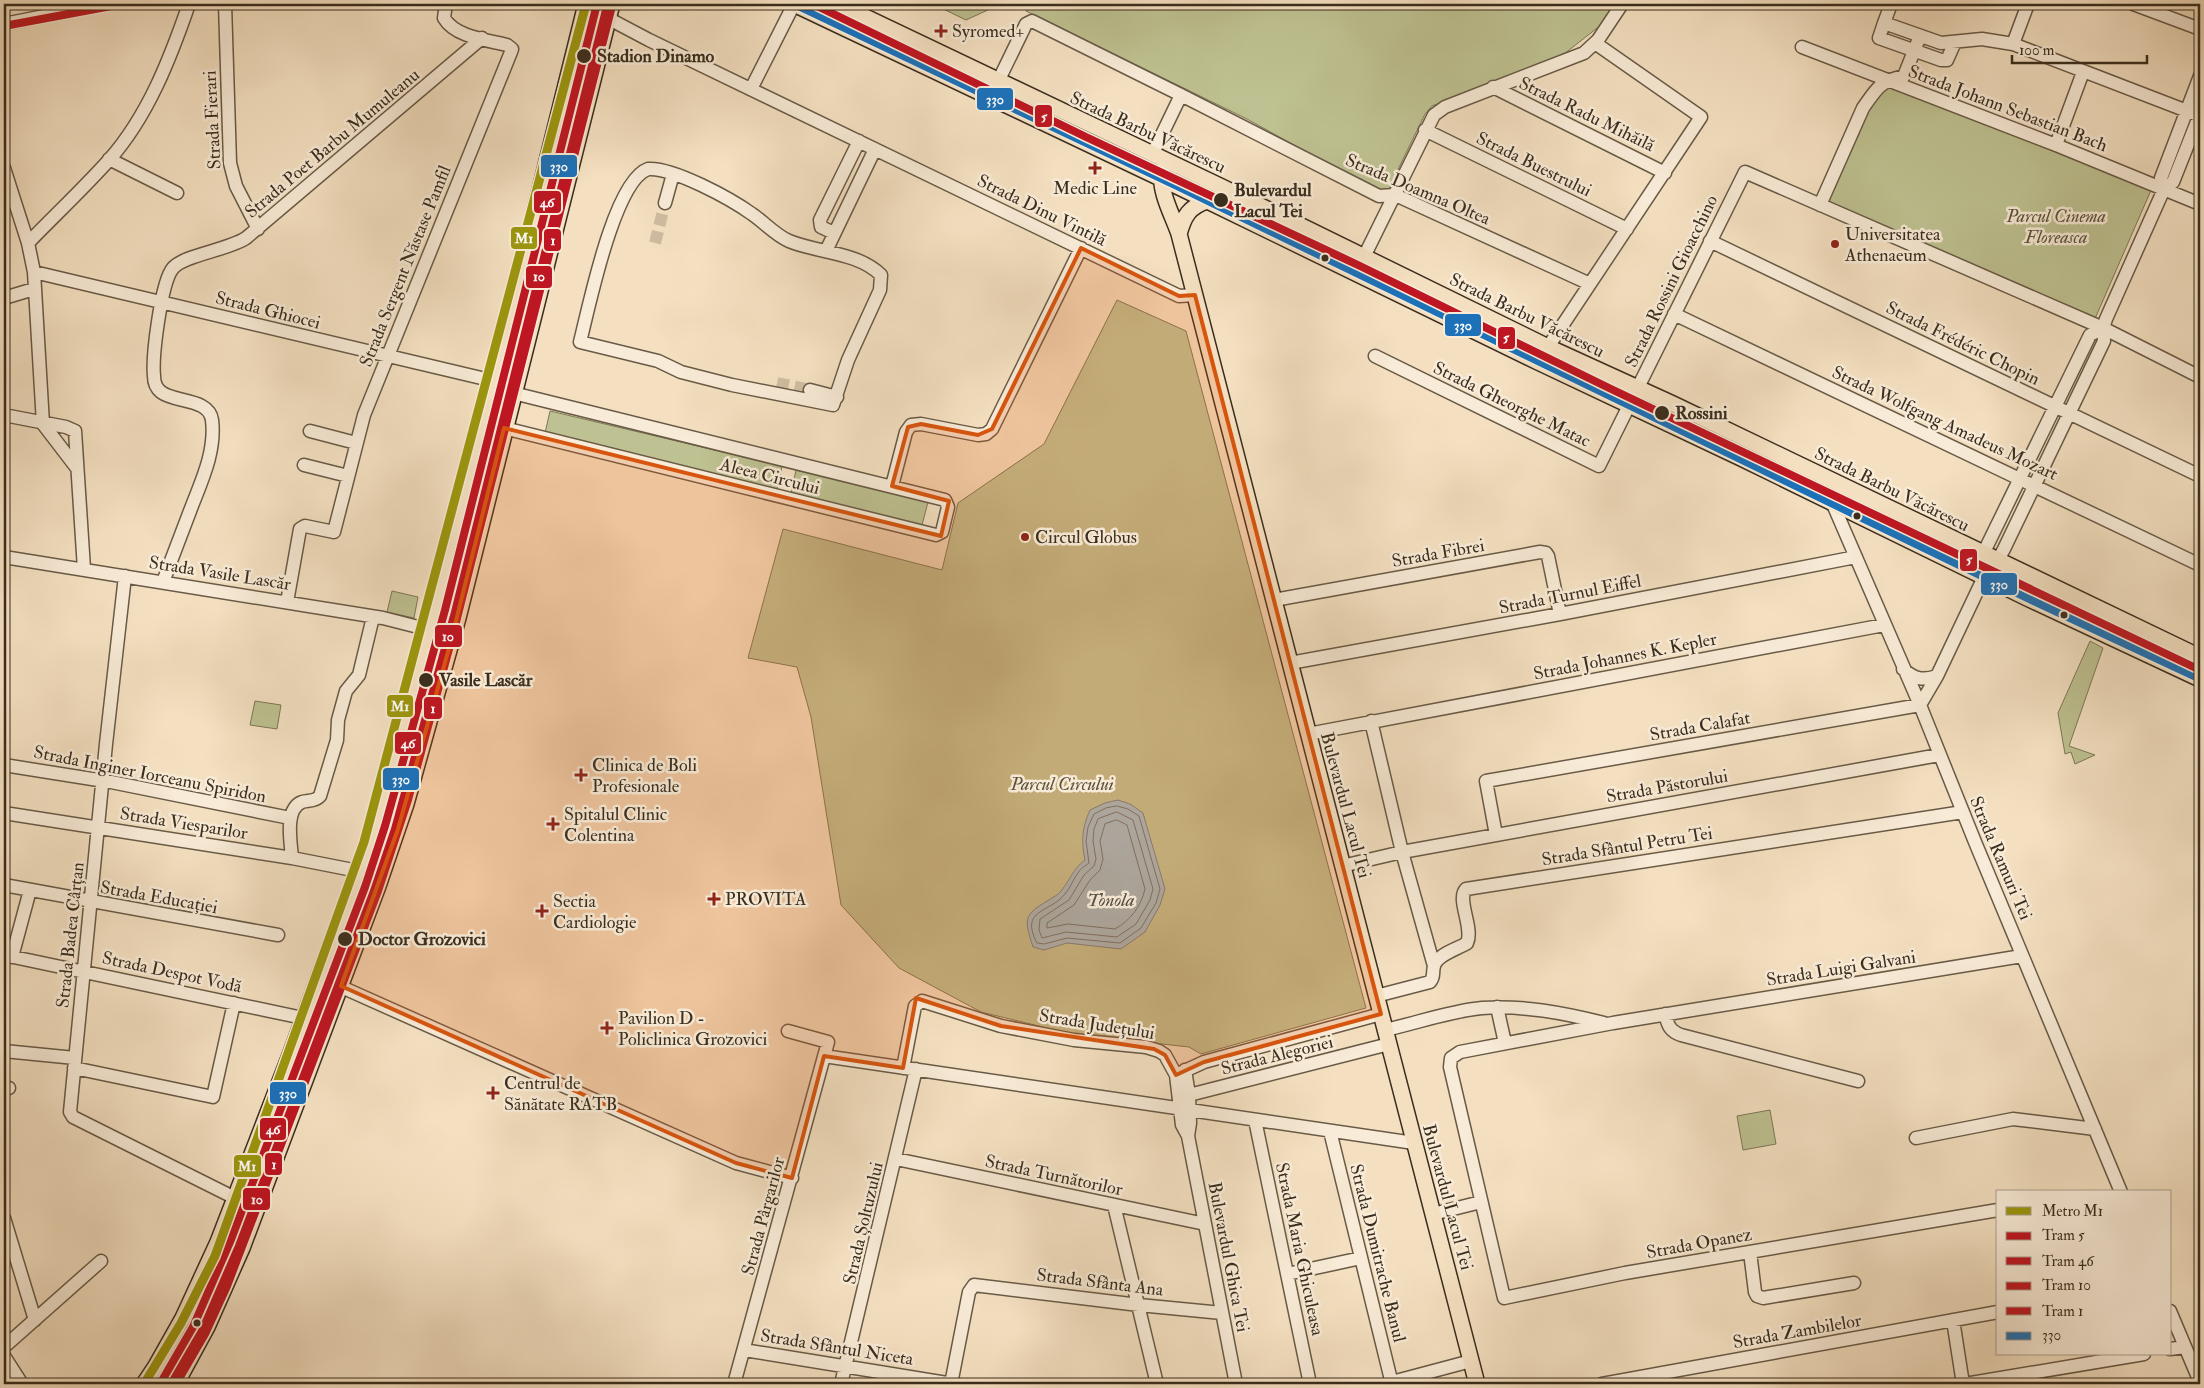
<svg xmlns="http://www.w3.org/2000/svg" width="2204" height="1388" font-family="'IM FELL Double Pica',serif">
<rect width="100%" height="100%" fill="#f4e0c1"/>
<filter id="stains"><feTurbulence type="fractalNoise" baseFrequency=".004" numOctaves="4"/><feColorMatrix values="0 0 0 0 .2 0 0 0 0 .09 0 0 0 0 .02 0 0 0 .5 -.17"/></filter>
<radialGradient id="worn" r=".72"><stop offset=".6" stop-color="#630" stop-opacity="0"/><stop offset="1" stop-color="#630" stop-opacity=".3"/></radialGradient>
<!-- green -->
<path fill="#bec191" stroke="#7c7757" d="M933,4H993L990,9L966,20Z
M1029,4H1615L1601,25L1564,54L1432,106L1425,114L1389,188L1386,191L1379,192L1247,119L1026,11Z
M1888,85L2152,188L2094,321L1826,202L1866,112Z
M1117,300L1186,331L1366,1008L1201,1054L1189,1047L1072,1034L981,1012L899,968L841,905L811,717L797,667L748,658L783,529L942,570L958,503L1044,444Z
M550,411L782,466L777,489L545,433Z
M796,470L928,502L922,525L791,494Z
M392,591L418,597L414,618L387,612Z
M2090,641L2103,648L2069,746L2095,755L2075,764L2071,752L2065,754L2058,713Z
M255,701L281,705L277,729L250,725Z
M1770,1110L1776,1144L1743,1150L1737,1116Z"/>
<!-- water -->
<path fill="#a2babf" stroke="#78827e" d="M1118,800L1130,804L1143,813L1165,889L1160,905L1145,932L1121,949L1067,943L1044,950L1033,947C1024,919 1023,915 1049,900C1053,897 1058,895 1061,891C1071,879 1072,870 1085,860C1081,841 1082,828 1090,810L1105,803Z"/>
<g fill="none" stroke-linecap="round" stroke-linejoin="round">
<!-- shore -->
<path stroke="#6e746e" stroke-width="1" d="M1117,806L1128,809L1139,816L1160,889L1156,903L1141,928L1120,943L1067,938L1044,944L1037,943C1019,909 1050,913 1065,894C1071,887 1074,877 1080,870C1082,868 1086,865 1089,863L1086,841L1088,827L1094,814L1106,808Z
M1117,812L1133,820L1153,889L1150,900L1136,924L1117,937L1066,932L1042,938L1039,930L1040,919L1069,900L1084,875L1094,866L1096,859L1093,841L1094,829L1098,819Z
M1117,820L1127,825L1145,889C1141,906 1131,920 1115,929L1068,924L1047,928V923L1074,905L1090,880L1100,870L1103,859L1100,841L1105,824Z"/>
<!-- minor-tunnel -->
<path stroke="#cfbca0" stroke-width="12" stroke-dasharray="12 6" stroke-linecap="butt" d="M655,243L665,203
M777,383L810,390"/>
<!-- minor casing -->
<g stroke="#685a46" stroke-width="15">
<path id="minor" d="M225,4L230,163L236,186L258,229
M581,4L649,40L1179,296L1195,295
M1891,4L1884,23L1941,43L1982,39L2013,44L2200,116
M2133,4L2200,29
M1884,23L1879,38L1941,60H1947L1955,42
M4,24L105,4
M2013,44L2028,4
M1802,47L2056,145L2200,204
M1493,87L1665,173
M751,89L794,4
M990,98L1026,24L1032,21L1181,95L1379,196L1394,195L1402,198L1590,284
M1425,130L1627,229
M2056,145L2083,72
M1152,155L1181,95
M109,159L177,193
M4,168L28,243L34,272L43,424
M648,169C673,167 731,199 752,214C764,222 775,235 789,241C818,253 858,252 881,275L880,290L848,360L833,405L732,385L681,372L658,361L580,342C589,307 614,181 648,169Z
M2164,189L2161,178L2200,76
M665,203L673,174
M1820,205L1863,108C1877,88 1880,81 1904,76L1920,36
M834,233L821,227L820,220L859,141
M1710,241L2200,476
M28,243C55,215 83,189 109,160C148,116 170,59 189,4
M826,251L875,149
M34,272L494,381
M1356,273L1434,115L1445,107L1584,53L1598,40L1622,4
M4,298L34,289
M1674,314L2200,565
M1375,356L1599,466L1745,172L2103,328L2200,377
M1538,362L1701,117L1595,43
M810,390L837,397
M4,415L66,427L75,431L84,569
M43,424L76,467
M504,428L936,535L942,532L948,507L945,500L513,393
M310,431L356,443
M304,465L348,476
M892,486L906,432L911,425L921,424L978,435L986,434L992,429L1081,248
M1832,502L1920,705L1975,842L2121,1192
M4,557L383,618L430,630L451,641
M125,576L106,744L70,1112L73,1117L235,1198
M1984,577L1983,554L2090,335L2103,328
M163,582C172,558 181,535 190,511C201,482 216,452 212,420C209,398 175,403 161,392C156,388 154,382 154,376C152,357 161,282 173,268C184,255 228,250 246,238L482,38
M1274,600L1540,552L1546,553L1548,556L1560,614
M287,602L300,529L305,526L334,532L364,415L511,52L512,49L507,45C487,40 455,37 444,18L446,4
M1290,663L1560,614L1856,557
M1903,669C1915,679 1922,681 1937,676
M1920,705L1937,676L1984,577L1998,560L2004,549L2104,341L2103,328L2106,319L2164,189L2173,182L2200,114
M1371,721L1402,852L1434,966
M1308,734L1884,625
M4,765L111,782L290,818
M4,813L292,858L358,871
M1496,835L1486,781L1920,705
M292,858C291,843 284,809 302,802C308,800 315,802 320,796L337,740L338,720L346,691L359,675L373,617
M1342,866L1402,852L1939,755
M4,885L278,935
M4,955L303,1018
M12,957L30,890
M319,977L736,1163L792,1178
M1376,996L1430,982C1435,976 1432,973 1434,966C1437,954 1458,949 1467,943C1474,928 1456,899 1466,889L1963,812
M1497,1007L1505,1043
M1665,1014C1668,1026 1670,1031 1681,1035L1858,1081
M1385,1030C1417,1023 1450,1011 1482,1008C1523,1005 1564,1013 1604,1023
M4,1051L75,1058
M824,1056L1414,1143
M74,1068L213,1097L234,1003
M903,1068L915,1006L922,1001L1001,1026L1074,1040L1146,1047L1159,1051L1165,1055L1176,1075L1182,1125L1188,1136L1236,1384
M1185,1070L1189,1095
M1176,1075L1204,1062L1381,1014
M4,1088H9
M1255,1120L1310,1384
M1330,1131L1392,1384
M1188,1136L1190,1123L1189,1095L1389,1044
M1916,1138L2013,1119L2095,1129
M896,1159L1205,1224
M1114,1205L1157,1384
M1998,1210L1625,1273L1504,1298L1450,1067L1451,1058L1460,1052L1613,1023L2022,956
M1433,1214L1481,1202
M4,1218L35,1320
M1750,1252L1755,1292L1757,1296L1763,1298L1854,1283
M1287,1274L1361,1258
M2170,1311L2200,1382
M1953,1320L1963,1384
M4,1347L101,1261
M2170,1349L2185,1347
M744,1350L953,1384
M4,1356L22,1384
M1392,1382L1471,1361
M734,1384L828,1042L788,1031
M841,1384L916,1069
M951,1384L969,1292L974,1285L1139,1305L1222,1313
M1602,1384L1998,1312
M1965,1384L2144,1354"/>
</g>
<!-- major casing -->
<g stroke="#3a2d1d" stroke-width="18">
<path id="major" d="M794,4L1179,187L1538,362L1741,458L2027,598L2200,679
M838,4L1222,187L1548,347L1673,404L2200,657
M1162,172C1159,192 1173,216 1179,234L1477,1384
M1179,234C1184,216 1189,207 1207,201
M144,1384L156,1366L183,1318L218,1242L291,1053L382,805L441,590L586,4
M176,1384L207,1327L242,1248L378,886L406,804L458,618L612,4"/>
</g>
<!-- minor -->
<use href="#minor" stroke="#f8ebd7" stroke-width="12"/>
<!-- major -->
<use href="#major" stroke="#f4e0c1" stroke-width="15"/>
<!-- bus-1 casing -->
<g stroke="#f8ebd7" stroke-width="11">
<path id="bus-1" d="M794,4L1179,187L2027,598L2200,679
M163,1384L195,1328L216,1281L377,860L396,797L456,575L600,4"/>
</g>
<!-- bus-1 -->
<use href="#bus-1" stroke="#1d71b8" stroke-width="8"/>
<!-- tram-1 casing -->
<g stroke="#f8ebd7" stroke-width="11">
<path id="tram-1" d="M813,4L1086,137L1360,266L1609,388L2200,670
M4,26L122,4"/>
</g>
<!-- tram-2 casing -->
<g stroke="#f8ebd7" stroke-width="11">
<path id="tram-2" d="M160,1384L193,1327L230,1242L365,887L385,826L445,610L597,4"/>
</g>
<!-- tram-3 casing -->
<g stroke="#f8ebd7" stroke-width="11">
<path id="tram-3" d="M171,1384L202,1331L239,1246L374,891L395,829L455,612L607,6"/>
</g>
<!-- tram-4 casing -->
<g stroke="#f8ebd7" stroke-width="11">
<path id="tram-4" d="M176,1384L205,1334L227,1286L378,891L408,800L452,638L612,6"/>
</g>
<!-- tram-1 -->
<use href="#tram-1" stroke="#be1622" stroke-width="8"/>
<!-- tram-2 -->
<use href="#tram-2" stroke="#be1622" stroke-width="8"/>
<!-- tram-3 -->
<use href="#tram-3" stroke="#be1622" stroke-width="8"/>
<!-- tram-4 -->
<use href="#tram-4" stroke="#be1622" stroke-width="8"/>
<!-- metro-1 casing -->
<g stroke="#f8ebd7" stroke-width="12">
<path id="metro-1" d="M144,1384L181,1323L215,1256L364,842L586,4"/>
</g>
<!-- metro-1 -->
<use href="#metro-1" stroke="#9c960e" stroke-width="9"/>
</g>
<!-- marked area -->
<path fill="#d7550e" fill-opacity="0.2" stroke="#d7550e" stroke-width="4" stroke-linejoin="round" d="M1081,248L1179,296L1195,295L1381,1014L1204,1062L1176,1075L1165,1055L1154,1049L1001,1026L916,998L903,1068L824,1056L792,1178L736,1163L341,986L398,829L451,641L504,428L941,536L949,501L892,486L908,427L921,424L978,435L992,429Z"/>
<!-- markers -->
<g fill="#8f2418" stroke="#f8ebd7" stroke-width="2">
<path d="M938.5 23.5h5v5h5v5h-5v5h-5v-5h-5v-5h5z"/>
<path d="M1092.5 160.5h5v5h5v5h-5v5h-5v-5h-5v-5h5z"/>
<circle cx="1835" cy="244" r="5"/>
<circle cx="1025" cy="537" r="5"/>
<path d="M578.5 767.5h5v5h5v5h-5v5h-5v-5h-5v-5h5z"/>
<path d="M550.5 816.5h5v5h5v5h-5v5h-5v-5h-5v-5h5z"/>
<path d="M711.5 891.5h5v5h5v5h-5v5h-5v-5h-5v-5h5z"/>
<path d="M539.5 903.5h5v5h5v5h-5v5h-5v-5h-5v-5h5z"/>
<path d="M604.5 1020.5h5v5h5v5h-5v5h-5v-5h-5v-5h5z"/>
<path d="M490.5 1085.5h5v5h5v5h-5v5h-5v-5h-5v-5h5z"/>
</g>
<g fill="#3a2d1d" stroke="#f8ebd7" stroke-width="2">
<circle cx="584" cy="56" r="8"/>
<circle cx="1221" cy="200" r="8"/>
<circle cx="1325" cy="258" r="4.5"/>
<circle cx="1662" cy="413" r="8"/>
<circle cx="1857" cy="516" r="4.5"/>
<circle cx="2064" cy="615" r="4.5"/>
<circle cx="426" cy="680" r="8"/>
<circle cx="345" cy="939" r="8"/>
<circle cx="197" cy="1323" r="4.5"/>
</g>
<g text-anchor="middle" stroke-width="5" stroke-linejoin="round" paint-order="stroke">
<!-- poi labels -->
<g font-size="18" fill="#3a2d1d" stroke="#f8ebd7" text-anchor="start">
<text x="952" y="37">Syromed+</text>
<text x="1095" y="194" text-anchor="middle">Medic Line</text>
<text x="1845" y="240">Universitatea<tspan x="1845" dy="21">Athenaeum</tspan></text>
<text x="1035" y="543">Circul Globus</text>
<text x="592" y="771">Clinica de Boli<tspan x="592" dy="21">Profesionale</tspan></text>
<text x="564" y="820">Spitalul Clinic<tspan x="564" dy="21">Colentina</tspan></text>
<text x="725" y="905">PROVITA</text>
<text x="553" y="907">Sectia<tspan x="553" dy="21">Cardiologie</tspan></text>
<text x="618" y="1024">Pavilion D -<tspan x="618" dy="21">Policlinica Grozovici</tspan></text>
<text x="504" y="1089">Centrul de<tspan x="504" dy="21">Sănătate RATB</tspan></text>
</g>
<!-- stop labels -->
<g font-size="18" font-weight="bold" fill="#3a2d1d" stroke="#f8ebd7" text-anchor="start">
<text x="597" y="62">Stadion Dinamo</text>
<text x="1234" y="196">Bulevardul<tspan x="1234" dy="21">Lacul Tei</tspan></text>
<text x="1675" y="419">Rossini</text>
<text x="439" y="686">Vasile Lascăr</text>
<text x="358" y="945">Doctor Grozovici</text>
</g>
<!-- street labels -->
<g font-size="18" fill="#3a2d1d" stroke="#f8ebd7">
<text transform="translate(2008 108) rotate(21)" y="6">Strada Johann Sebastian Bach</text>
<text transform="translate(1587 114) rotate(26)" y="6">Strada Radu Mihăilă</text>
<text transform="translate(212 120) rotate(-93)" y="6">Strada Fierari</text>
<text transform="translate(1148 132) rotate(25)" y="6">Strada Barbu Văcărescu</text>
<text transform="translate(332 143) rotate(-40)" y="6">Strada Poet Barbu Mumuleanu</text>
<text transform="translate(1534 164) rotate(26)" y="6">Strada Buestrului</text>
<text transform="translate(1418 189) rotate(23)" y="6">Strada Doamna Oltea</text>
<text transform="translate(1042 210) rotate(26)" y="6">Strada Dinu Vintilă</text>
<text transform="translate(405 266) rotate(-68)" y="6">Strada Sergent Năstase Pamfil</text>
<text transform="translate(1671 281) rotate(-64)" y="6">Strada Rossini Gioacchino</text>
<text transform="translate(268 310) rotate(14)" y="6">Strada Ghiocei</text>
<text transform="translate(1527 315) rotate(26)" y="6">Strada Barbu Văcărescu</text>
<text transform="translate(1963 343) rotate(26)" y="6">Strada Frédéric Chopin</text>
<text transform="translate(1512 404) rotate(26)" y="6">Strada Gheorghe Matac</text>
<text transform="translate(1945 423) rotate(25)" y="6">Strada Wolfgang Amadeus Mozart</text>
<text transform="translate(770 476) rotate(14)" y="6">Aleea Circului</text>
<text transform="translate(1892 489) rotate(26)" y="6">Strada Barbu Văcărescu</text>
<text transform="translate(1438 553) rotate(-10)" y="6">Strada Fibrei</text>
<text transform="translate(220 573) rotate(9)" y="6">Strada Vasile Lascăr</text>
<text transform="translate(1570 594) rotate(-11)" y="6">Strada Turnul Eiffel</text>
<text transform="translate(1625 656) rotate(-11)" y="6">Strada Johannes K. Kepler</text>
<text transform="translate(1700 726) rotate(-10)" y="6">Strada Calafat</text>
<text transform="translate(150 774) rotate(11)" y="6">Strada Inginer Iorceanu Spiridon</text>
<text transform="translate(1667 786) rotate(-10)" y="6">Strada Păstorului</text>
<text transform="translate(1346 805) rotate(75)" y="6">Bulevardul Lacul Tei</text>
<text transform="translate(184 823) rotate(9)" y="6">Strada Viesparilor</text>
<text transform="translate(1627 846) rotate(-9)" y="6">Strada Sfântul Petru Tei</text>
<text transform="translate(2001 858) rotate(67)" y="6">Strada Ramuri Tei</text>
<text transform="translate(159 897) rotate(10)" y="6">Strada Educației</text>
<text transform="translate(70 935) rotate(-84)" y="6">Strada Badea Cârțan</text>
<text transform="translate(1841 968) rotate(-9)" y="6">Strada Luigi Galvani</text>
<text transform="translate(172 972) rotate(12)" y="6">Strada Despot Vodă</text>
<text transform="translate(1097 1024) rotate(9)" y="6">Strada Județului</text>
<text transform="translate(1277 1055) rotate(-14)" y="6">Strada Alegoriei</text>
<text transform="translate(1054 1175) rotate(12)" y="6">Strada Turnătorilor</text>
<text transform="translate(1448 1197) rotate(75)" y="6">Bulevardul Lacul Tei</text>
<text transform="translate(763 1216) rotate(-75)" y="6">Strada Pârgarilor</text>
<text transform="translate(863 1223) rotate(-77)" y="6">Strada Șoltuzului</text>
<text transform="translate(1699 1243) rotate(-10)" y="6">Strada Opanez</text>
<text transform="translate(1300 1249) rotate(78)" y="6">Strada Maria Ghiculeasa</text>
<text transform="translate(1378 1253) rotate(76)" y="6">Strada Dumitrache Banul</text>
<text transform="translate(1229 1257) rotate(79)" y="6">Bulevardul Ghica Tei</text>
<text transform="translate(1100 1282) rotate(7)" y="6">Strada Sfânta Ana</text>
<text transform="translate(1797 1331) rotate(-10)" y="6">Strada Zambilelor</text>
<text transform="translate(837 1347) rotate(9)" y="6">Strada Sfântul Niceta</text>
</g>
<!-- park labels -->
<g font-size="18" font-style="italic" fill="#5b523a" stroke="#f8ebd7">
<text x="2056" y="222">Parcul Cinema<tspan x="2056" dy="21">Floreasca</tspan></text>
<text x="1062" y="790">Parcul Circului</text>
</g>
<!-- water labels -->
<g font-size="19" font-style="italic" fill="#545046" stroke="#f8ebd7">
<text x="1111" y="906">Tonola</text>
</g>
</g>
<g stroke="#f8ebd7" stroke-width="2">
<rect x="976" y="87" width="38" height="24" rx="5" fill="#1d71b8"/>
<rect x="1034" y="104" width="19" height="24" rx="5" fill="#be1622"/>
<rect x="540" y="154" width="38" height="24" rx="5" fill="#1d71b8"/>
<rect x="533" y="190" width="29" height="24" rx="5" fill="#be1622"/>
<rect x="510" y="226" width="28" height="24" rx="5" fill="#9c960e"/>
<rect x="543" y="228" width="19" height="24" rx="5" fill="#be1622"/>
<rect x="525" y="265" width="28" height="24" rx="5" fill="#be1622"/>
<rect x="1444" y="313" width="38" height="24" rx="5" fill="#1d71b8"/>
<rect x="1497" y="326" width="19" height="24" rx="5" fill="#be1622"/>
<rect x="1959" y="548" width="19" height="24" rx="5" fill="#be1622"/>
<rect x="1980" y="572" width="38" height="24" rx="5" fill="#1d71b8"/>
<rect x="434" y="624" width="29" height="24" rx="5" fill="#be1622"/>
<rect x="386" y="694" width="28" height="24" rx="5" fill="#9c960e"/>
<rect x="423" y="696" width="20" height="24" rx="5" fill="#be1622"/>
<rect x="394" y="731" width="28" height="24" rx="5" fill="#be1622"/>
<rect x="382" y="767" width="38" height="24" rx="5" fill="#1d71b8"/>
<rect x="269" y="1081" width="38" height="24" rx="5" fill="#1d71b8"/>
<rect x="259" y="1117" width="28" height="24" rx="5" fill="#be1622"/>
<rect x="264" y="1152" width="19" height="24" rx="5" fill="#be1622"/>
<rect x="233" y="1154" width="29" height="24" rx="5" fill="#9c960e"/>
<rect x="242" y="1187" width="29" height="24" rx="5" fill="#be1622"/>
</g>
<g font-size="14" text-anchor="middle" font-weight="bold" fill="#fff">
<text x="995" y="104">330</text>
<text x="1044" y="121">5</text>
<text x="559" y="171">330</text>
<text x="547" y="207">46</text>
<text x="524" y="243">M1</text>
<text x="553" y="245">1</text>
<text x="539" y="281">10</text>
<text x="1463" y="330">330</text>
<text x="1506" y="342">5</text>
<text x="1969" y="564">5</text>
<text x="1999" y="589">330</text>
<text x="448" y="641">10</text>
<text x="400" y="711">M1</text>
<text x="433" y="713">1</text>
<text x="408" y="748">46</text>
<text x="401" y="784">330</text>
<text x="288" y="1098">330</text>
<text x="273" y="1134">46</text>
<text x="274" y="1169">1</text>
<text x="247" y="1171">M1</text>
<text x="257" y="1204">10</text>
</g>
<!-- margin -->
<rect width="2204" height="1388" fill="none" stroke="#f4e0c1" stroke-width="20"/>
<rect x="5" y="5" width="2194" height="1378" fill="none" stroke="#3a2d1d" stroke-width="2.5"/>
<rect x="10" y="10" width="2184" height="1368" fill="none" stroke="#3a2d1d"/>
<!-- legend -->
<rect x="1996" y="1190" width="175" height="165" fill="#f8ebd7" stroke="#ac9f8d"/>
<rect x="2006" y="1207" width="25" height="8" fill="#9c960e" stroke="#ac9f8d"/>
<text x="2042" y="1216" font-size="15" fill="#3a2d1d">Metro M1</text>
<rect x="2006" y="1232" width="25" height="8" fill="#be1622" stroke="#ac9f8d"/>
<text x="2042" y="1240" font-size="15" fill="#3a2d1d">Tram 5</text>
<rect x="2006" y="1257" width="25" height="8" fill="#be1622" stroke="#ac9f8d"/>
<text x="2042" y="1266" font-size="15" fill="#3a2d1d">Tram 46</text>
<rect x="2006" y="1282" width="25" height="8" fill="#be1622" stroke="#ac9f8d"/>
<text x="2042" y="1290" font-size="15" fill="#3a2d1d">Tram 10</text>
<rect x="2006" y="1307" width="25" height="8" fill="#be1622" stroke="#ac9f8d"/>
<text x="2042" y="1316" font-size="15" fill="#3a2d1d">Tram 1</text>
<rect x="2006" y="1332" width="25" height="8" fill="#1d71b8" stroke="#ac9f8d"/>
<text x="2042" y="1340" font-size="15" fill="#3a2d1d">330</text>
<!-- scale -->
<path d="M2012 55v8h135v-8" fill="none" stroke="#3a2d1d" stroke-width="2.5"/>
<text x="2019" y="55" font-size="15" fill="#3a2d1d" stroke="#f8ebd7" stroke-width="4" paint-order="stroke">100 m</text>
<rect width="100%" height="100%" filter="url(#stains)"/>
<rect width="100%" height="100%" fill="url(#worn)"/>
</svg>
